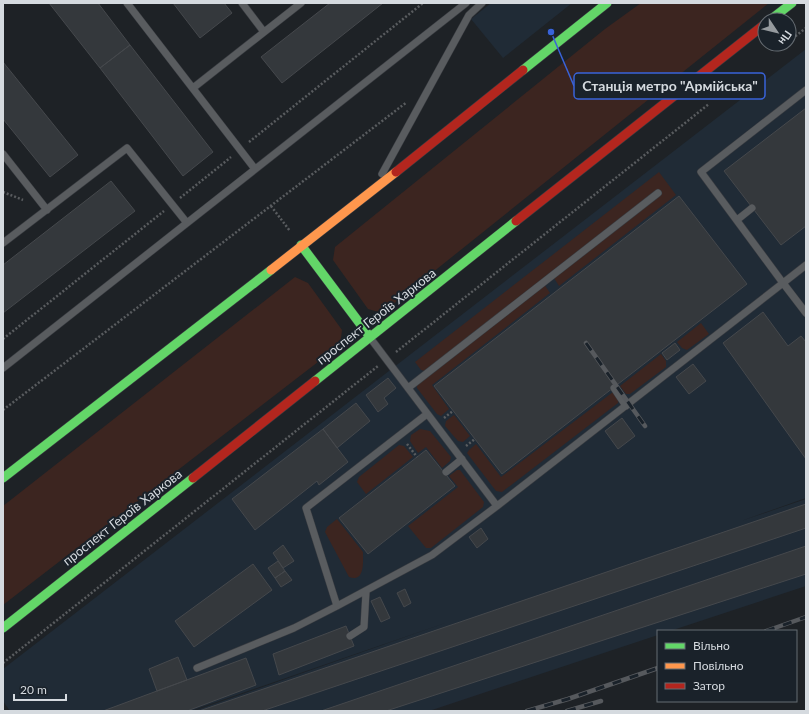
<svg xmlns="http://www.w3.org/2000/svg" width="809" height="714" font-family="Lato,sans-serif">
<rect width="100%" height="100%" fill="#1e2226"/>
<!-- built -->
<path fill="#202b36" d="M491,3H572L503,58L471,19Z
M806,49V498L741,521L806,499V586L670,631H658V635L429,711H194L451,621L190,711H10L3,701V669Z"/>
<!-- green -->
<path fill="#3c2520" d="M641,3H769L382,313L368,309L333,260L335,247L605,29Z
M659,172L676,195L559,286L554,278L662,194L658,189L425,371L421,370L415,362Z
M295,277L308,283L342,330L340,345L3,605V506Z
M544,284L550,293L432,385L449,409L441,416L437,414L417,388V383Z
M701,323L709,334L687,350L682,348L677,342Z
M661,354L666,361V367L630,394H626L620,386Z
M613,392L619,399L618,403L502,492L496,491L467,453L469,450L476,444L501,477Z
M454,415L470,436L463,442L458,441L445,426L446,421Z
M420,429L430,431L451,457L450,461L442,468L426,447L418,453L410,441L411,435Z
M399,445L404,446L413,457L366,494L357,482L359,477Z
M457,470H460L484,502L483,507L431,548H426L408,526L458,487L449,476Z
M337,519L363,552C363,562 365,583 349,577L325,532L327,527Z"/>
<!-- building -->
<path fill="#34383c" stroke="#45484c" d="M49,3H98L130,45L100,68Z
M173,3H224L232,13L200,38Z
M330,3H383L282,83L261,57Z
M130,45L213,152L183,176L100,68Z
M3,62L78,155L50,177L3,119Z
M806,108V226L781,245L724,171Z
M111,181L135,211L3,313V265Z
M679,196L747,284L502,474L434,386Z
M763,312L788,346L801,336L806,342V459L723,343Z
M675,343L680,350L667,360L662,353Z
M693,364L706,381L689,394L676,377Z
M388,378L396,388L384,398L388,404L378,412L366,395Z
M356,403L370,421L337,448L323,429Z
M622,418L635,436L618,449L605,431Z
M323,429L348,462L319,485L317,481L255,530L232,499Z
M426,450L455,486L368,554L339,518Z
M806,504V528L262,711H199Z
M481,528L488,539L477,548L469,537Z
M283,545L294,561L283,568L273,553Z
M806,546V574L386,711H321Z
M278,561L285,571L275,578L268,568Z
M253,564L272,590L194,647L175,621Z
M285,571L292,580L281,587L275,578Z
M405,589L411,603L404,607L397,593Z
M380,597L390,618L381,622L371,601Z
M346,626L354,646L279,675L273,654Z
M178,657L187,680L157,691L149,669Z
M246,658L256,685L187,711H103Z"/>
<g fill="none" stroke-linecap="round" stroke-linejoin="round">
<!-- lane casing -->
<g stroke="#393c41" stroke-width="8">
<path id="lane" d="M127,3L255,169
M242,3L264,32
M193,88L301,3
M3,154L47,210
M382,174L469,15L482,3
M737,220L752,208
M3,243L127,148L187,223
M806,265L783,283L806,313
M371,339L497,506L783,283L701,172L806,90
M3,368L466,3
M408,388L658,193
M614,388L626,406
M427,414L306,508L337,606L432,555L497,506
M446,472L462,459
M350,636L364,627L366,592
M197,668L294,628L337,606"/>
</g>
<!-- fast casing -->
<g stroke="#393c41" stroke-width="10">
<path id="fast" d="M770,20L792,3
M523,70L607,3
M301,245L370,337
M315,381L516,221
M3,478L271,270
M3,628L193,478"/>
</g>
<!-- slow casing -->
<g stroke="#393c41" stroke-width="10">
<path id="slow" d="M271,270L396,172"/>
</g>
<!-- jam casing -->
<g stroke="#393c41" stroke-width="10">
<path id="jam" d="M396,172L523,70
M516,221L765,24
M193,478L315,381"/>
</g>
<!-- path -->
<path stroke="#595c5f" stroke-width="2.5" stroke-dasharray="2 2" stroke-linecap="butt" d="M789,41L806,28
M782,47L785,44
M249,142L423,3
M3,192L23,200
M180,198L231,157
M271,206L290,231
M3,339L164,211
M396,352L709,104
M3,410L407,102
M444,418L453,411
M407,444L417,457
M466,446L475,439
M3,663L378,366"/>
<!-- lane -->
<use href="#lane" stroke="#595c5f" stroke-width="7"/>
<!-- fast -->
<use href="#fast" stroke="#63d668" stroke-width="9"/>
<!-- slow -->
<use href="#slow" stroke="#ff974d" stroke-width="9"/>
<!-- jam -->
<use href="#jam" stroke="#b3261e" stroke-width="9"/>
<!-- rail casing -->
<g stroke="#56595d" stroke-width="4.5">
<path id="rail" d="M586,343L645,426
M766,631L806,617
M527,711L568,699L658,668
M567,711L601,701"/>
</g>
<!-- rail -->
<use href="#rail" stroke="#1a222a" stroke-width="3" stroke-dasharray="9" stroke-linecap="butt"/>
</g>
<g text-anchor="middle" stroke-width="4" stroke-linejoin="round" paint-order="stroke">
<!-- street labels -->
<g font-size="13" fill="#d5dadf" stroke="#1a222a">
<text transform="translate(376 316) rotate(-38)" y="5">проспект Героїв Харкова</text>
<text transform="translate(122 517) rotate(-38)" y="5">проспект Героїв Харкова</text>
</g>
</g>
<!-- callouts -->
<path fill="none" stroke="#3963d9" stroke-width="1.5" d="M551 32L574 86"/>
<circle fill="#3963d9" stroke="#1a222a" stroke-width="1.5" cx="551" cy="32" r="4"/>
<rect fill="#1a222a" stroke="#3963d9" stroke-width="1.5" x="574" y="73" width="191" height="26" rx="4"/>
<g font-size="14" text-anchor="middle" font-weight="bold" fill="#d5dadf">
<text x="670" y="91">Станція метро "Армійська"</text>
</g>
<!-- border -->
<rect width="809" height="714" fill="none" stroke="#d5dadf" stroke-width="8"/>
<!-- legend -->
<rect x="657" y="630" width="140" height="72" fill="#1a222a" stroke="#656c72"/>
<rect x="665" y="643" width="20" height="6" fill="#63d668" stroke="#656c72"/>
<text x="693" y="650" font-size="12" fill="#d5dadf">Вільно</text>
<rect x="665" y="663" width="20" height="6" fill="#ff974d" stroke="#656c72"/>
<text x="693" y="670" font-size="12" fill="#d5dadf">Повільно</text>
<rect x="665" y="683" width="20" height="6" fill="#b3261e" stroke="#656c72"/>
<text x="693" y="690" font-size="12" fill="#d5dadf">Затор</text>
<!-- north arrow -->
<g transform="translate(777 32) rotate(125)"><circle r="19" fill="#1a222a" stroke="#656c72"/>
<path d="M0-3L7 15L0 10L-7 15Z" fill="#959a9e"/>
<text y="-6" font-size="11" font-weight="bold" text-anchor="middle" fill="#d5dadf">Пн</text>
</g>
<!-- scale -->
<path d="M14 694v6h52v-6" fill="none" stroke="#d5dadf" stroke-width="2"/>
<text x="20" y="694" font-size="12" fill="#d5dadf" stroke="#1a222a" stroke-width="3" paint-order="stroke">20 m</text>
</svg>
